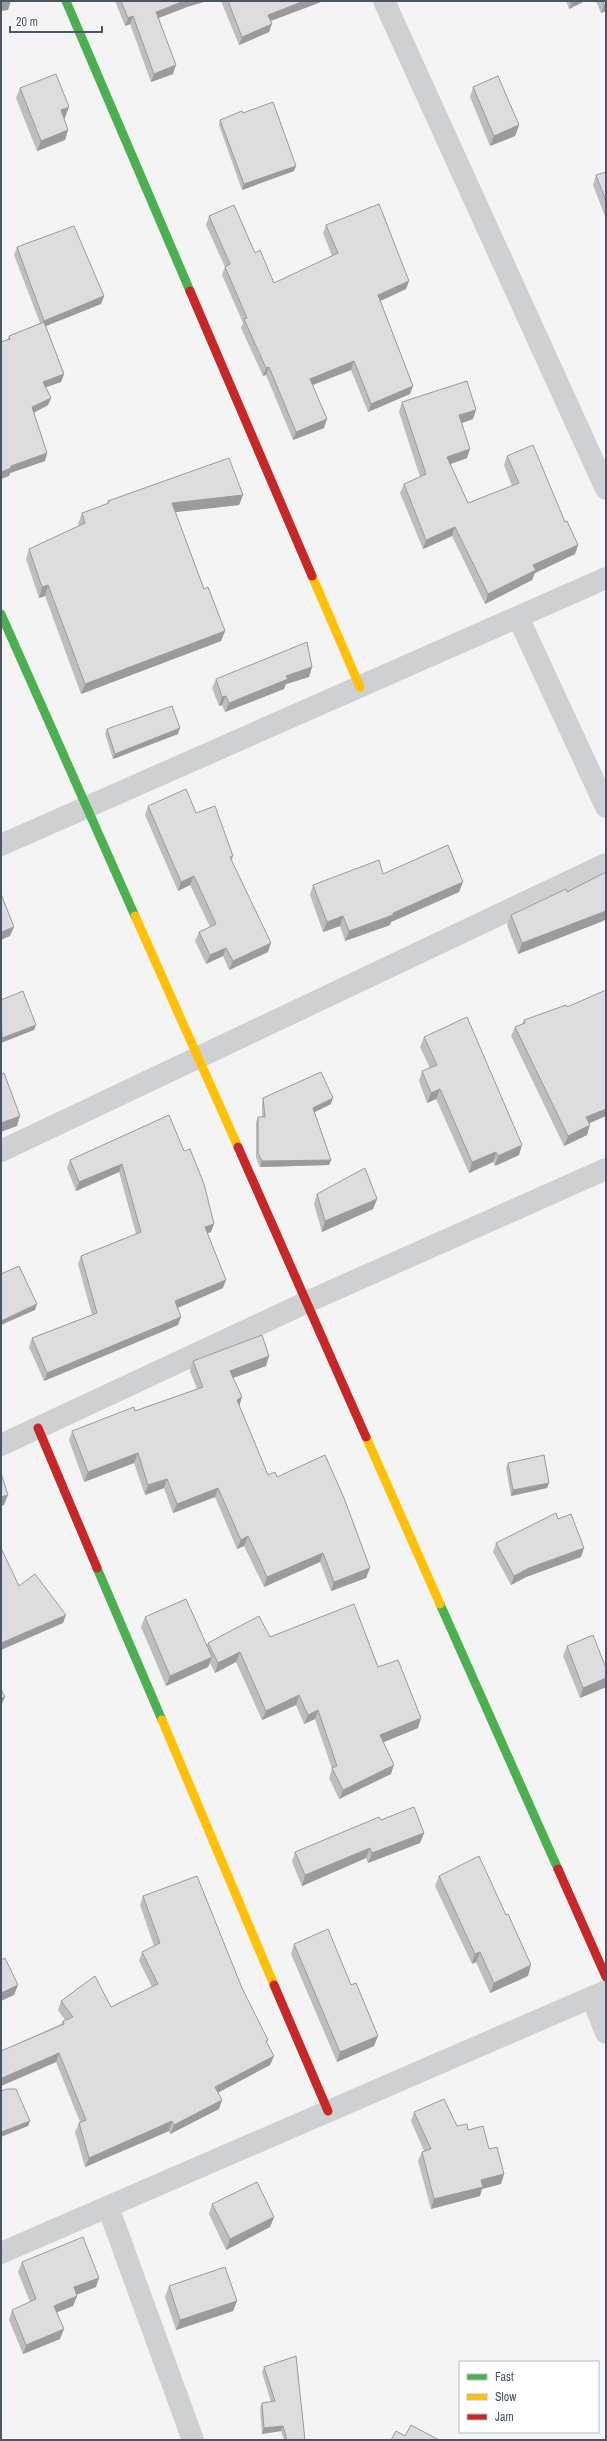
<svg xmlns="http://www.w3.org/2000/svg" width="607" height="2441" viewBox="0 0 607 2441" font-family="'Archivo Narrow',sans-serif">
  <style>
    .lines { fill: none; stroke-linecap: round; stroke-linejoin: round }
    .street { stroke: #ced0d2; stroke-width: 22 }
    .fast { stroke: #4caf50; stroke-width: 9 }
    .slow { stroke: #ffc107; stroke-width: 9 }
    .jam { stroke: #c62828; stroke-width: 9 }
    .wall { fill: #bebebf }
    .shaded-wall { fill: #9b9b9b }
    .building { fill: #ddddde; stroke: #9b9b9b }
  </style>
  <rect width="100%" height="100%" fill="#f4f4f4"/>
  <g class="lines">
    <path class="street" d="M384,1l222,488
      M518,617l88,190
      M1,845l605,-267
      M1,1151l605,-287
      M1,1445l306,-143 299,-133
      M592,1997l14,36
      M108,2207l85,233
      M1,2253l605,-262"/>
    <path class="fast" d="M66,1l124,290
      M1,614l134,302
      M97,1568l65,152
      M440,1604l118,265"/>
    <path class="slow" d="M312,576l48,111
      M135,916l103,231
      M366,1437l74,167
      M162,1720l112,265"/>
    <path class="jam" d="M190,291l122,285
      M238,1147l128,290
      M38,1428l59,140
      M558,1869l48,108
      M274,1985l54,126"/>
  </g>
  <path class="wall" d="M115,1h92l-20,6 -28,11 14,56 -22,8 -21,-58 -5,2z
    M221,1h100v1l-50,19 -2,11 -30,13z
    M566,1h19l-16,8z
    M596,1h10v10l-5,2z
    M473,87l46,38 -4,11 -25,10 -20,-49z
    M20,88l45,30h-1l4,12 -3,10 -28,11 -21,-53z
    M243,113l53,53 -2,5 -52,19 -23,-65 1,-5z
    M606,172v47l-13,-34 3,-10z
    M209,216l46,37 19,30 58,-27 -9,-23 3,-8 80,64 -26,12 33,85 -3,8 -42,18 -17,-42 -38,15 11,43 -31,12 -27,-65 -3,1 -22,-48 2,-5 -21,-48 3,-8 -19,-42z
    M17,247l87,49 -3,8 -55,22 18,48 -3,8 -15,5 5,11 -3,7 -14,8 13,40 -2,8 -35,12 -1,3 -2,-136 2,-4 31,-13 -26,-68z
    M402,402l71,17 -11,4 5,35 -17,6 18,39 44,-17 -8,-21 3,-9 58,66 13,23 -3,9 -40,19 -3,7 -47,24 -33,-68 -29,13 -23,-56 4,-9 16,-7 -21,-65z
    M243,495l-4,10 -64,7 29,77 21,42 -4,10 -140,53 -36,-98 -6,2 -13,-39 3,-10 50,-23 -1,-2 4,-11 25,-9 1,-3z
    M312,667l-3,10 -23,7 -2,5 -59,23 -3,-7 -3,1 -7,-18 4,-9z
    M107,729l71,5 -65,25 -8,-25z
    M148,806l48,7 37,43 -1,5 36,91 -39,18 -6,-14 -17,8 -11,-23 4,-9 11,-5 -20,-42 -12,6 -33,-76z
    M383,874l80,8 -4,10 -68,30 -1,3 -45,16 -5,-15 -17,6 -13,-37 3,-10z
    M567,892l36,29 -85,33 -11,-29 4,-10z
    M524,1020l65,103 -2,12 -23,11 -53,-110 4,-9 7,-3z
    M424,1037l95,118 -24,11 -2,-4 -24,11 -33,-74 -9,4 -8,-22 3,-10 8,-3 -10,-21z
    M263,1098l68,6 -17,8 15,53 -69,2 -4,-9v-36l2,-5h4v-13z
    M169,1115l42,117 -4,2 16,54 -45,20v17l-134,56 -15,-34 3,-9 60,-23 -14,-51 3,-8 55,-22 -17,-62 -43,19 -9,-23 3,-8z
    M317,1194l60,5 -4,10 -51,23 -8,-28z
    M269,1356l-3,10 -33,12 9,19 -3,8 29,70 9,2 93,91 -4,10 -35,13 -11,-29 -56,25 -20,-41 -7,3 -22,-52 -42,16 -9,-25 -19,7 -11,-32 -50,19 -15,-42 3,-9 63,-20 62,-22 -7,-18 3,-10z
    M508,1463l39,25 -36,8 -5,-28z
    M558,1519l23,38 -55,20 -15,8 -18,-33 3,-9z
    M145,1617l62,28 1,-2 62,-6 108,30 40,61 -35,14 8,32 -52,25 -10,-21 3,-9 -17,-50 -11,5 -8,-19 -34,15 -26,-58 -21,11 -5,-10 -2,4 -42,19 -25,-59z
    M567,1646l39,41 -26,11 -17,-42z
    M381,1820l43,13 -4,10 -52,20 -2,-5 -64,28 -10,-24 3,-10z
    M439,1876l67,39 22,61 -38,17 -14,-31 -4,2 -37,-78z
    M143,1896l99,92 25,55 7,13 -4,9 -52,27 1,17 -49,25 -1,-3 -84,36 -10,-35 4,-9 1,-1 -24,-60 -55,24v-35l60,-27 2,-3 2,-1 -7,-10 3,-9 50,6 41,-20 -13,-26 3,-9 12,-6 -14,-41z
    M294,1944l80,102 -37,16 -46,-108z
    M414,2112l54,18 21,19 15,25 -3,10 -19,5 -2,7 -49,13 -13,-48 4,-9 2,-1 -13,-30z
    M212,2204l62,13 -4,10 -44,23 -17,-36z
    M22,2262l74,25 -20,8 1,1 -4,10 -16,6 3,27 -37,15 -14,-34 3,-10 18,-8 -12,-30z
    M169,2286l68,15 -4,10 -57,19 -11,-33z
    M264,2367l41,73h-21l-3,-9 -19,3 -2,-26 2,-5 9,-1 -9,-30z"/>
  <path class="shaded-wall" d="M9,1h2l-3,9 -7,1v-8z
    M184,1h23l-20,6 -34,13 3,-8z
    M304,1h17v1l-56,21 3,-8z
    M572,1h13l-16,8z
    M606,4v7l-5,2 3,-8z
    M133,16l-3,8 -5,2 3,-8z
    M272,24l-3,8 -30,13 3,-8z
    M176,65l-3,9 -22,8 3,-8z
    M69,107l-4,11 -8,2 4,-10z
    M519,125l-4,11 -25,10 4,-10z
    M68,130l-3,10 -28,11 4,-10z
    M296,166l-2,5 -52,19 2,-6z
    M409,281l-3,8 -32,15 4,-9z
    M104,296l-3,8 -60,24 3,-7z
    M354,361l-3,9 -44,17 3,-8z
    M269,367l-3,8 -3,1 3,-8z
    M64,374l-3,8 -20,7 2,-7z
    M413,386l-3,8 -42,18 3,-8z
    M51,398l-3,7 -19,10 3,-8z
    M476,410l-3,9 -17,6 3,-10z
    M327,419l-3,9 -31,12 3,-8z
    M470,449l-3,9 -24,9 4,-10z
    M47,453l-2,8 -35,12 -1,3 -8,3v-7l10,-6z
    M243,495l-4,10 -71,8 4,-10z
    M455,527l-3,9 -29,13 3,-9z
    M578,545l-3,9 -40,19 -3,7 -47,24 3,-10 45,-29z
    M48,585l-3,11 -6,2 3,-11z
    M225,631l-4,10 -140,53 4,-10z
    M312,667l-3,10 -23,7 -2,5 -59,23 4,-9 57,-27z
    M226,696l-4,9 -3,1 3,-9z
    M180,728l-2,6 -65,25 2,-5z
    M194,876l-4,9 -12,6 3,-9z
    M463,882l-4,10 -68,30 -1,3 -45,16 4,-10 44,-18z
    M606,911v8l-3,2 -85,33 4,-11z
    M343,916l-3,10 -17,6 4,-10z
    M14,927l-4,9 -9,4v-8z
    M271,943l-3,9 -39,18 4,-9z
    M226,948l-3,8 -17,8 4,-9z
    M36,1025l-2,5 -33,13 1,-5z
    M440,1089l-4,10 -9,4 4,-10z
    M333,1098l-2,6 -20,10 2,-6z
    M606,1109v7l-23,10 3,-9z
    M20,1116l-3,10 -16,6v-9z
    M590,1125l-3,10 -23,11 4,-10z
    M522,1145l-3,10 -24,11 3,-10z
    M496,1152l-3,10 -24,11 3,-11z
    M331,1160l-2,5 -69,2 2,-6z
    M122,1164l-3,8 -43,19 3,-9z
    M377,1199l-4,10 -51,23 3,-11z
    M214,1224l-3,8 -9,3 3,-8z
    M226,1280l-3,8 -51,22 3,-9z
    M37,1304l-2,6 -34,15v-4z
    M181,1317l-3,8 -134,56 3,-8z
    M269,1356l-3,10 -39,14 3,-9z
    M242,1397l-3,10 -2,-7z
    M138,1453l-4,10 -50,19 4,-10z
    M167,1479l-3,9 -19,7 3,-10z
    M549,1483l-2,5 -36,8 2,-6z
    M218,1488l-3,9 -42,16 4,-9z
    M8,1495l-4,10 -3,1v-9z
    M248,1536l-4,10 -7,3 4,-9z
    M584,1548l-3,9 -55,20 -15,8 3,-9 15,-8z
    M323,1553l-3,9 -56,25 3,-10z
    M370,1568l-4,10 -35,13 3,-9z
    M66,1615l-3,8 -62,27v-7z
    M240,1652l-4,10 -21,11 3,-10z
    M212,1657l-4,10 -42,19 4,-10z
    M606,1678v9l-26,11 3,-10z
    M299,1695l-3,10 -34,15 4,-9z
    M5,1697l-4,9v-8z
    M318,1710l-3,9 -11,5 4,-9z
    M421,1718l-3,10 -41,17 3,-10z
    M394,1765l-3,9 -52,25 4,-9z
    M424,1833l-4,10 -52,20 4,-10z
    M370,1848l-4,10 -64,28 3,-11z
    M480,1952l-4,10 -4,2 3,-10z
    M531,1965l-3,11 -38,17 4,-10z
    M18,1985l-4,10 -13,6v-8z
    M378,2036l-4,10 -37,16 3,-10z
    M59,2053l-3,9 -55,24 1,-8z
    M274,2056l-4,9 -58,31 3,-9z
    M222,2100l-3,9 -49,25 4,-9z
    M30,2121l-2,5 -27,11v-5z
    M172,2121l-3,10 -84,36 4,-9z
    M504,2174l-3,10 -19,5 -2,7 -49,13 3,-10 47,-19z
    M274,2217l-4,10 -44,23 4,-11z
    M99,2278l-3,9 -26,10 4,-10z
    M77,2296l-4,10 -23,9 4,-9z
    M237,2301l-4,10 -57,19 4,-10z
    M64,2329l-4,10 -37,15 3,-9z
    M283,2426l-2,5 -19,3 2,-6z"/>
  <path class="building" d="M1,1h8l-8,2z
    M121,1h63l-28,11 20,53 -22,9 -21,-58 -5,2z
    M228,1h76l-36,14 4,9 -30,13z
    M603,1h3v3l-2,1z
    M56,74l13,33 -8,3 7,20 -27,11 -21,-53z
    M498,76l21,49 -25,11 -21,-49z
    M273,102l23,64 -52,18 -24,-64 22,-9 1,2z
    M606,172v29l-10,-26z
    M379,204l30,77 -31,14 35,91 -42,18 -17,-43 -44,18 17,40 -31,13 -27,-65 -3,1 -22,-49 3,-1 -22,-51 5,-3 -21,-48 25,-11 21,48 5,-3 14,33 64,-30 -12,-28z
    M74,226l30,70 -60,25 -27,-74z
    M44,322l20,52 -21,8 8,16 -19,9 15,46 -36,13v2l-10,4v-130l9,-3 -1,-3z
    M467,381l9,29 -17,5 11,34 -23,8 21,46 51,-20 -12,-27 26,-11 32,77 2,-1 11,24 -45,20 3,5 -48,24 -33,-67 -29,13 -22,-56 22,-10 -24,-72z
    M229,458l14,37 -71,8 32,86 4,-2 17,44 -140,53 -37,-99 -6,2 -13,-38 56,-26 -3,-10 27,-10 -1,-2z
    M307,642l5,25 -26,9 2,3 -59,24 -3,-7 -4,1 -6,-18z
    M172,706l8,22 -65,26 -8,-25z
    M186,789l10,24 19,-7 18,50 -3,1 41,86 -38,18 -7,-13 -16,7 -11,-23 17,-8 -22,-48 -13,6 -33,-76z
    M448,845l15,37 -70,31v2l-44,16 -6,-15 -16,6 -14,-37 66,-25 4,14z
    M606,872v39l-84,32 -11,-28 55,-26 1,3z
    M1,894l13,33 -13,5z
    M606,990v119l-20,8 4,8 -22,11 -53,-109 10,-4 -1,-3 42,-15 1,2z
    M23,991l13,34 -34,13 -1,-38z
    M467,1017l55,128 -24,11 -2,-4 -24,10 -32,-73 -9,4 -9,-22 15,-6 -13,-28z
    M321,1072l12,26 -20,10 18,52 -69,1 -4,-8v-36h7l-2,-19z
    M4,1073l16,43 -19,7v-49z
    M169,1115l15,36 6,-2 14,35 10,40 -9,3 21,53 -51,21 6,16 -134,56 -15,-35 65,-25 -16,-57 60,-24 -19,-68 -43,18 -9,-22z
    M365,1168l12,31 -52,22 -8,-27z
    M19,1266l18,38 -36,17v-47z
    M262,1335l7,21 -39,15 12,26 -5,3 31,75 7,-3 2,5 48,-22 19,43 26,70 -36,14 -11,-29 -56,24 -19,-41 -7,4 -23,-52 -41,16 -10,-25 -19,6 -10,-32 -50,19 -16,-41 62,-24 1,4 68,-24 -10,-26z
    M544,1455l5,28 -36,7 -5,-27z
    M1,1473l7,22 -7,2z
    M556,1513l2,6 13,-5 13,34 -55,20 -15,8 -18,-33z
    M1,1548l18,38 16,-12 31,41 -65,28z
    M186,1599l26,58 -42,19 -25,-59z
    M354,1604l24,63 20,-7 23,58 -41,17 14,30 -51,25 -11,-22 5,-2 -19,-56 -10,5 -9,-20 -33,16 -26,-59 -22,11 -10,-20 51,-27 11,21z
    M593,1635l13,33v10l-23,10 -16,-42z
    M1,1689l4,8 -4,1z
    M414,1807l10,26 -52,20 -2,-5 -65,27 -10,-23 84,-35 2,3z
    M479,1856l27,59 2,-1 23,51 -37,18 -14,-31 -5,2 -36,-78z
    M197,1876l45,112 26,52 -2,1 8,15 -59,31 7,13 -48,25 -2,-4 -83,37 -10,-35 7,-3 -27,-67 -57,25 -1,-2v-25l63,-27 -1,-3 10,-4 -12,-16 34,-25 16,31 47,-23 -16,-32 18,-9 -17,-47z
    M328,1929l23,56 5,-2 22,53 -38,16 -46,-108z
    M5,1958l13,27 -17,8v-33z
    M7,2089h9l14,32 -29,11v-41z
    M444,2099l13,27 10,-2 1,6 15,-4 6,23 8,-2 7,27 -23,6 2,7 -49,12 -12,-47 9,-3 -17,-37z
    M257,2182l17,35 -44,22 -18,-35z
    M83,2237l16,41 -25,9 3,9 -23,10 10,23 -38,16 -14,-35 24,-11 -14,-37z
    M225,2267l12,34 -57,19 -11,-34z
    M296,2356l9,84h-18l-4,-14 -19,2 -2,-25 13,-2 -11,-34z
    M411,2425l28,15h-48l5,-9 9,5z"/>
  <rect width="607" height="2441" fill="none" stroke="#4a5661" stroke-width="4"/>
  <rect x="459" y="2361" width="140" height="72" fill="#ffffff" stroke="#b7bbc0"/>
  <rect x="467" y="2374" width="20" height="6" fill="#4caf50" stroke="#b7bbc0"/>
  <text x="495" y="2381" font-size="12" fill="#4a5661">Fast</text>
  <rect x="467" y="2394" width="20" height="6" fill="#ffc107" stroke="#b7bbc0"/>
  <text x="495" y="2401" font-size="12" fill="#4a5661">Slow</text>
  <rect x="467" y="2414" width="20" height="6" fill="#c62828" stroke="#b7bbc0"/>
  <text x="495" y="2421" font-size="12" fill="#4a5661">Jam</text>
  <path d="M10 26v6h92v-6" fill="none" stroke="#4a5661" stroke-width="2"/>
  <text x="16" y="26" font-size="12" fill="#4a5661" stroke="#ffffff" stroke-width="3" paint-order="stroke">20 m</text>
</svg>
